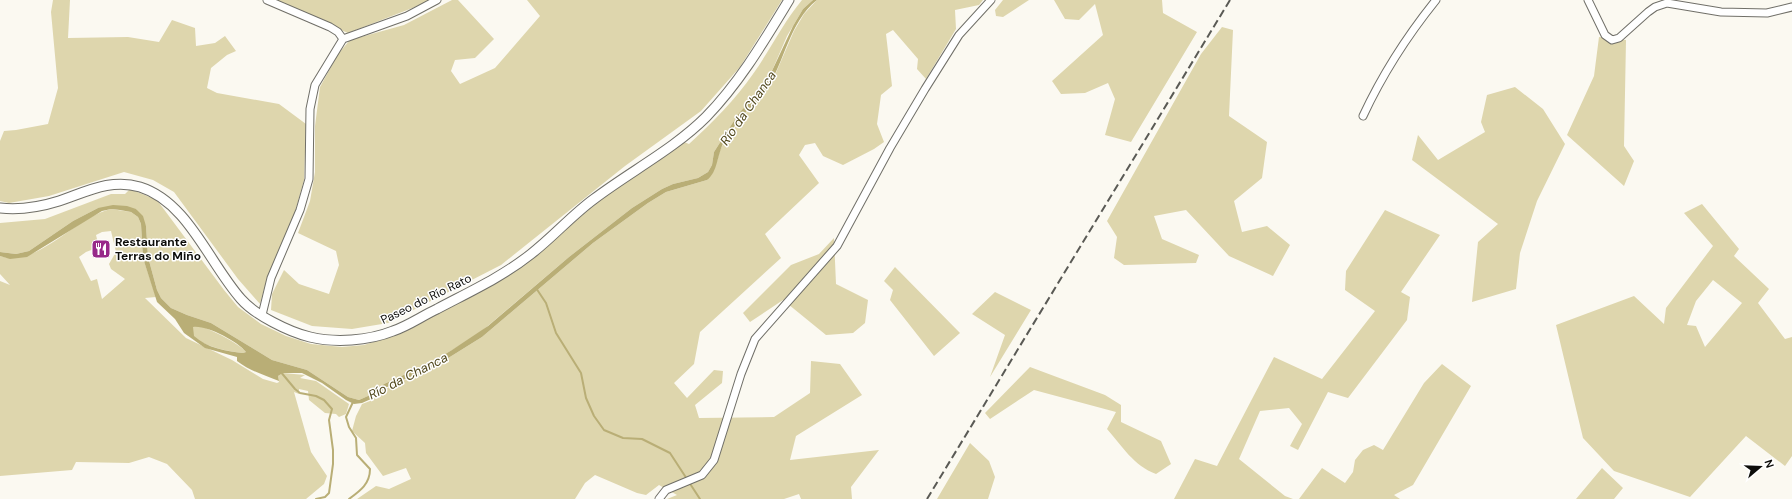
<svg xmlns="http://www.w3.org/2000/svg" width="1792" height="499" viewBox="0 0 1792 499" font-family="'DM Sans',sans-serif">
  <style>
    .green { fill: #ded6ad; fill-rule: evenodd }
    .water { fill: #b9ae76; fill-rule: evenodd }
    .lines { fill: none; stroke-linecap: round; stroke-linejoin: round }
    .stream { stroke: #b9ae76; stroke-width: 2 }
    .minor-casing { stroke: #706f68; stroke-width: 9 }
    .tertiary-casing { stroke: #706f68; stroke-width: 11 }
    .minor { stroke: #fff; stroke-width: 7 }
    .tertiary { stroke: #fff; stroke-width: 9 }
    .rail { stroke: #5a5a55; stroke-width: 2; stroke-dasharray: 8 4; stroke-linecap: butt }
    .labels { text-anchor: middle; dominant-baseline: central; stroke-width: 3; stroke-linejoin: round; paint-order: stroke }
    .poi-label { font-size: 12px; font-weight: bold; fill: #0d0d0a; stroke: #fff; text-anchor: start }
    .street-label { font-size: 12px; fill: #0d0d0a; stroke: #fff }
    .water-label { font-size: 13px; font-style: italic; fill: #50471b; stroke: #fff }
  </style>
  <rect width="100%" height="100%" fill="#fbf9f1"/>
  <path class="green" d="M53,0h17l-2,38 60,-1 31,5 13,-22 23,8 1,18 19,-3 10,-7 11,15 -9,4 -16,13 -4,20 10,5 62,11 27,20 -2,56 -9,32 -28,66 -7,26 -22,-25 -64,-87 -21,-12 -29,-8 -75,24 -40,7 -9,-2v-60l4,-10 12,-1 32,-6 10,-36 -7,-76z
    M271,0h162l-85,33z
    M452,0h6l36,39 -19,19 -20,2 -4,11 9,13 35,-16 45,-52 -13,-16h255l-42,67 -39,44 -76,55 -124,99 -113,58 -36,6 -40,-3 -41,-16 1,-16 12,-24 15,14 30,10 10,-29 -3,-14 -38,-18 12,-32 5,-29v-46l5,-39 18,-33 12,-14 54,-15z
    M802,0h11l-10,9 -16,27 -16,37 -10,17 -22,23 -18,28 -7,11 -2,13 -4,7 -10,6 -25,6 -11,5 -30,19 -63,49 -93,79 -44,26 -48,22 -16,12 -9,4 -11,-3 -41,-27 -35,-10 -61,-37 -24,-8 -16,-7 -10,-10 -4,-8 -9,-33 -2,-31 -10,-17 -38,-1 -25,13 -44,30 -13,3 -16,-2v-29l45,-4 66,-25h14l5,-5 27,11 67,90 14,17 23,17 25,12 25,8 31,3 22,-2 31,-10 22,-10 87,-47 17,-11 83,-71 80,-54 5,2c24,-22 46,-44 64,-70 17,-24 30,-51 49,-74z
    M817,0h166l-4,5 -24,5 1,19 -30,50 -9,-10 1,-10 -25,-29 -7,4 6,52 -11,9 -4,29 7,18 -10,7 -31,16 -20,-9 -8,-13 -10,2 -6,10 20,28 -54,51 16,24 -81,74 -6,32 -20,19 13,15 27,-28 9,1 -1,12 -27,22 4,13 75,-1 36,-24 1,-32 29,3 22,31 -66,41 -6,24 89,-10 -28,37 1,12h-51l-2,-5 -15,5h-117l10,-4 -18,-10 -13,10 -9,-2 -42,-18 -10,8 -10,16h-218l19,-13 13,3 22,-10 -5,-11 -23,8 -17,-23 -1,-10 -13,-12 4,-15 6,-12 8,-3 11,-10 56,-26 45,-28 111,-94 55,-40 18,-11 41,-12 10,-19 3,-11 5,-9 20,-27 22,-25 8,-14 19,-44 10,-17z
    M1003,0h26l-26,17 -7,-1 -1,-6z
    M1054,0h108l1,13 34,19 -66,110 -26,-7 10,-36 -7,-16 -23,10 -24,1 -9,-13 51,-46 -8,-31 -16,16 -14,-1z
    M1222,27l11,3 -4,86 38,26 -5,36 -28,23 8,31 25,-6 23,19 -17,31 -44,-20 -43,-46 -32,6 8,23 37,16 -3,8 -72,2 -10,-7 3,-21 -10,-16 94,-167z
    M1599,37l27,3 -2,106 10,15 -10,25 -57,-51 27,-59z
    M1515,87l28,22 22,35 -28,57 -17,52 -4,36 -44,13 6,-60 20,-18 -86,-64 6,-25 20,25 47,-28 -4,-10 6,-27z
    M1702,204l37,45 -5,7 35,33 -11,14 27,36 7,-2v119l-7,10 -39,-30 -56,61 -76,-26 -31,-33 -27,-113 78,-29 30,28 2,-16 47,-62 -29,-33zM1713,280l29,23 -37,44 -9,-21 -9,-1 9,-24z
    M111,209l20,3 7,5 3,7 2,34 13,39 -11,1 41,40 46,22 31,19 14,4 2,-1 -1,-6 5,-3 22,2 -5,3 16,3 33,23 -3,10 -7,3 -3,-3 -11,-1 -16,-13 -1,-9 -9,-2v5l-5,-2 17,60 16,24 -3,8 -18,15h-111l-3,-9 -25,-26 -18,-7 -20,6 -53,-1 -4,8 -72,6v-195l10,4 -10,-11v-18c38,12 75,-39 111,-47zM111,231l5,21 -7,12 2,5 14,10 -23,20 -5,-20 -6,2 -12,-24 7,-5 13,-5 -3,-12 6,-3z
    M1385,210l55,25 -39,57 9,5 -3,23 -59,78 -20,-6 -30,58 -8,-4 12,-22 -13,-16 -29,3 -21,48 46,37 8,3h-119l21,-40 22,7 57,-109 48,22 53,-68 -30,-21 1,-19z
    M834,238l2,46 32,16 -3,23 -12,10 -27,2 -43,-35 -33,22 -7,-9 48,-48 28,-11z
    M895,267l65,66 -26,23 -44,-56 3,-10 -9,-9z
    M995,292l36,18 -41,67 15,-42 -33,-21z
    M184,322c13,0 53,19 62,30l-3,1c-19,-2 -53,-9 -60,-29z
    M1442,364l29,22 -58,99 -19,10 6,4h-101l23,-31 23,15 8,-11 2,-12 8,-10 11,-5 9,5 41,-67z
    M1030,367l75,28 16,10v17l40,19 10,23 -15,10c-22,-8 -34,-28 -49,-45l9,-17 -82,-22 -44,29 -5,-6z
    M970,443l19,18 6,16 -7,22h-51z
    M1602,468l21,20 -9,11h-38z"/>
  <path class="water" d="M813,0h4c-28,22 -32,62 -51,90 -5,8 -13,15 -20,22 -8,9 -16,20 -22,30 -7,12 -6,30 -17,38l-41,12 -18,11 -55,40 -111,94 -45,28 -52,23 -14,11 -9,4 -8,1 -8,-4 -24,-17 -20,-10h-19l-5,3 1,5c-15,-6 -29,-10 -42,-20v-4l-32,-9 -21,-15 -9,-14 -18,-17 -14,-44 -2,-34 -3,-7 -7,-5 -11,-2 -9,-1 -9,2 -75,46 -17,2 -10,-3v-4l16,2 13,-3 44,-30 25,-13 15,-3 14,1 9,3 7,7 3,10 2,31 9,33 4,8 10,10 16,7 24,8 61,37 35,10 41,27 11,3 9,-4 16,-12 48,-22 20,-12 36,-24 81,-69 63,-49 30,-19 11,-5 25,-6 10,-6 4,-7 2,-13 7,-11 18,-28 22,-23 10,-17 22,-47 10,-17zM193,327c14,-2 44,14 53,25l-3,1c-17,-2 -36,-5 -49,-17z"/>
  <g class="lines">
    <path class="stream" d="M536,288l10,15 10,30 25,40 5,25 8,18 10,14 19,8 19,1 28,14 30,46
      M280,371l15,18 5,4 16,3 8,4 8,9 -3,11 4,30v14l-4,29 -4,4 -9,2
      M349,499c11,-8 21,-15 21,-30l-13,-14 -1,-17 -7,-11 -3,-10 7,-15"/>
    <g class="minor-casing">
      <path id="minor" d="M267,0l63,27 8,5 5,7
        M1588,0l17,35 7,5 7,-2 29,-26 7,-5 12,-4 54,9 46,1 25,-6
        M1363,116c20,-43 44,-80 73,-116
        M262,315l9,-37 29,-68 9,-31 1,-70 5,-24 28,-46 64,-23 30,-16
        M659,499l7,-9 36,-15 12,-15 27,-86 14,-35 82,-93 53,-98 35,-59 34,-54 32,-35"/>
    </g>
    <g class="tertiary-casing">
      <path id="tertiary" d="M0,208c19,2 40,-1 59,-7 27,-9 52,-23 81,-14 48,15 69,76 101,112 14,16 48,33 69,38 25,6 58,4 83,-6 15,-5 29,-15 44,-22 32,-17 65,-32 94,-55 22,-17 41,-39 63,-55 37,-28 80,-50 112,-82 34,-35 58,-76 83,-117"/>
    </g>
    <use href="#minor" class="minor"/>
    <use href="#tertiary" class="tertiary"/>
    <path class="rail" d="M927,499l303,-499"/>
  </g>
  <defs>
    <g id="restaurant-square" transform="scale(1)"><rect x="-9" y="-9" width="18" height="18" rx="4" fill="#972989" stroke="#fff"/><path d="M-5-6h1v4h1v-4h1v4h1v-4h1v5L-1.5 .5V6h-2V.5L-5-1ZM5-6V6H3V1.5H1.5Q1.5-4 5-6Z" fill="#fff"/></g>
  </defs>
  <g fill-rule="evenodd">
    <use href="#restaurant-square" x="101" y="249"/>
  </g>
  <g class="labels">
    <g class="poi-label">
      <text x="115" y="242">Restaurante<tspan x="115" dy="14">Terras do Miño</tspan></text>
    </g>
    <g class="street-label">
      <text transform="translate(426 299) rotate(-26)">Paseo do Río Rato</text>
    </g>
    <g class="water-label">
      <text transform="translate(748 108) rotate(-55)">Río da Chanca</text>
      <text transform="translate(408 376) rotate(-27)">Río da Chanca</text>
    </g>
  </g>
  <g transform="translate(1760 467) rotate(71)" stroke="#ffffff" stroke-width="3" paint-order="stroke">
  <path d="M0-3L7 15L0 10L-7 15Z" fill="#0d0d0a"/>
  <text y="-6" font-size="11" font-weight="bold" text-anchor="middle" fill="#0d0d0a">N</text>
  </g>
</svg>
